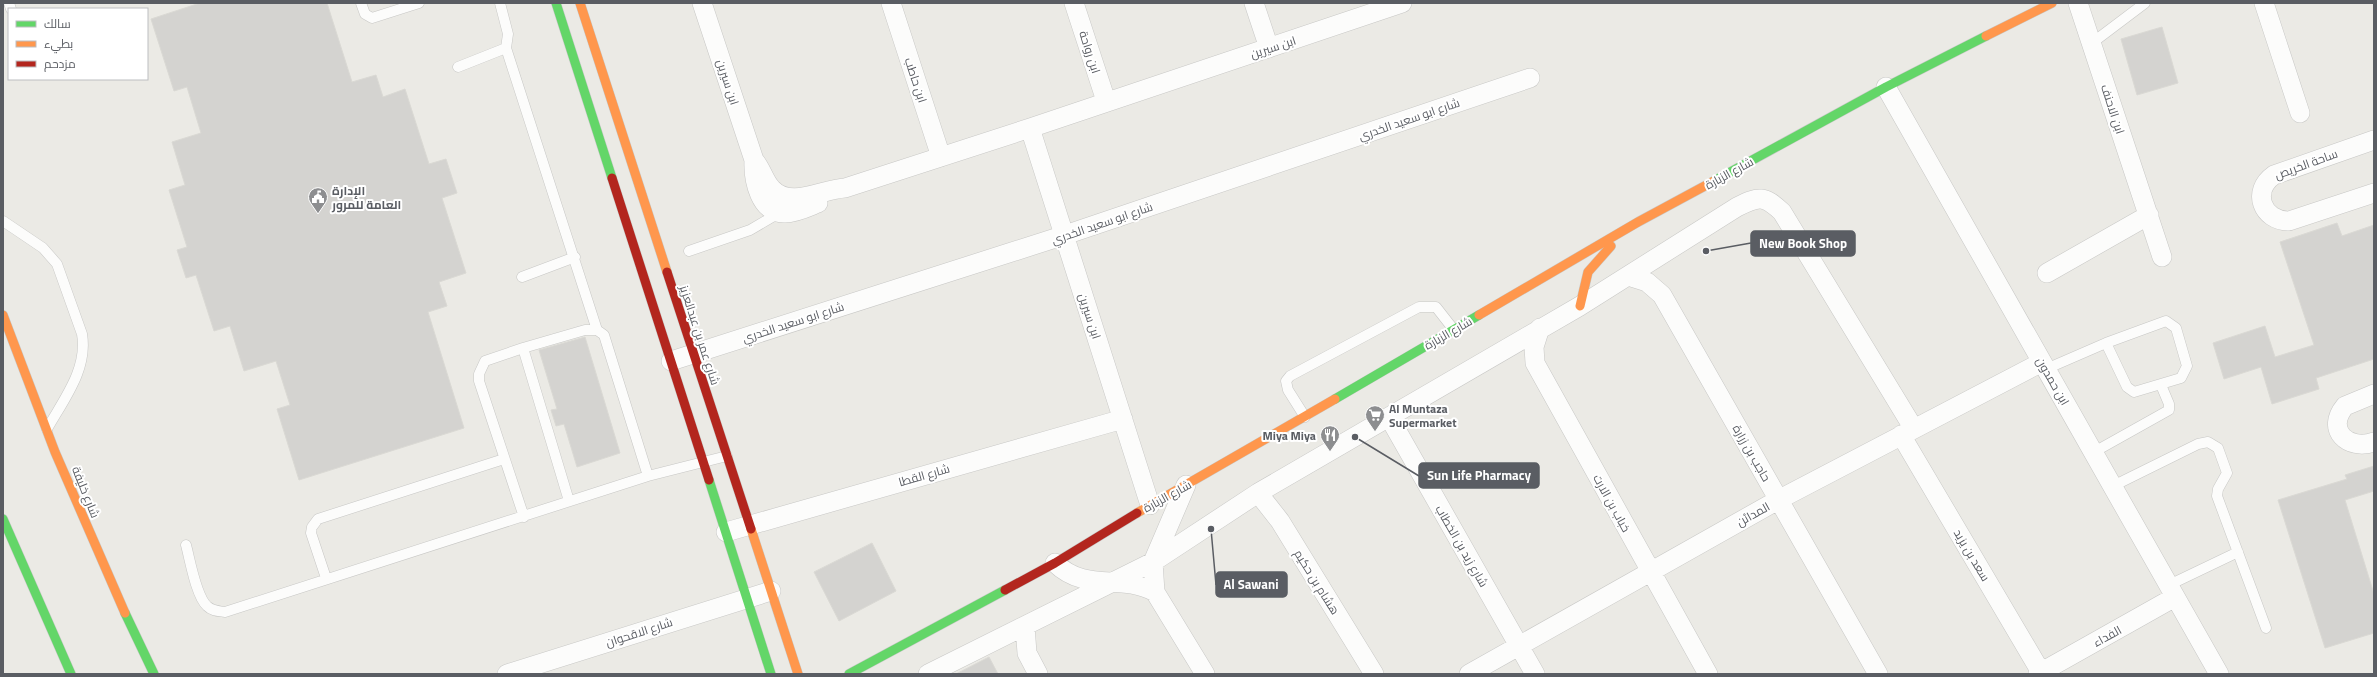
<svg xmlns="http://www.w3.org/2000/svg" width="2377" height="677" viewBox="0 0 2377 677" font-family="'Titillium Web',Cairo,sans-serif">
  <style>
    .building { fill: #d4d3d0; stroke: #dad9d4 }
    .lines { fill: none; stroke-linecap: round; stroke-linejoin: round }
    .lane-casing { stroke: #c7c7c5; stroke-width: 11 }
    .street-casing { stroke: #c7c7c5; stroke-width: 20 }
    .fast-casing { stroke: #c7c8c7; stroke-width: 10 }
    .slow-casing { stroke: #c7c8c7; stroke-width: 10 }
    .jam-casing { stroke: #c7c8c7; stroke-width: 10 }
    .lane { stroke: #fcfcfb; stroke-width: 10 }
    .street { stroke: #fcfcfb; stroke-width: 19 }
    .fast { stroke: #63d668; stroke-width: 9 }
    .slow { stroke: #ff974d; stroke-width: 9 }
    .jam { stroke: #b3261e; stroke-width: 9 }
    .labels { text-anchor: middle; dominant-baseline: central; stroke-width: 4; stroke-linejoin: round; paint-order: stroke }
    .street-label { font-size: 12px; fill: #5a5d63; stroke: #fff }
    .poi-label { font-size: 12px; font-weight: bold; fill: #5a5d63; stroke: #fff; text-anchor: start }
    .leader { fill: none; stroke: #5a5d63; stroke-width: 1.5 }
    .callout-dot { fill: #5a5d63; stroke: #fff; stroke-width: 1.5 }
    .callout { fill: #5a5d63; stroke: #5a5d63; stroke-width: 1.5 }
    .callout-label { font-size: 13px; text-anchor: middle; font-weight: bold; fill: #fff }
  </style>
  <rect width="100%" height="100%" fill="#ebeae5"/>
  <path class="building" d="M200,3h127l25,79 24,-7 7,22 22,-8 24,75 17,-5 11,34 -15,5 24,75 -27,9 8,24 -19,6 36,116 -165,52 -22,-71 13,-4 -14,-44 -32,10 -14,-45 -16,5 -18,-56 -10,3 -9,-28 10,-3 -18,-57 16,-5 -13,-43 29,-9 -14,-46 -13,4 -23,-72z
    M2162,27l16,56 -41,12 -16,-56z
    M2337,223l5,13 32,-11v134l-58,19 3,11 -47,15 -11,-37 -37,12 -11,-36 52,-17 10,31 39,-12 -34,-103z
    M585,337l35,116 -43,14 -13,-43 -8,2 -5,-16 6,-1 -18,-59z
    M2374,466v25l-29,9 29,94v39l-49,15 -47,-148 69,-21 -2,-4z
    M872,543l24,48 -57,30 -25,-49z
    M989,657l9,17h-42z"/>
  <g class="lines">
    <g class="lane-casing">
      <path id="lane" d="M9,3l2,6
        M361,3l4,11 7,4 47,-15
        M500,3l8,31 -2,14 91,282
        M2092,43l53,-40
        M458,67l48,-19
        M3,221l40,27 14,16 25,70c6,35 -18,65 -35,95
        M689,251l61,-21 29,-17
        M522,277l53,-20
        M523,348l62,-18h12l7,5 44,141
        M2046,369l60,-26 60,-22 10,7 11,38 -6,12 -47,14 -7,-5 -21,-44
        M1305,417l-17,-27 -2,-9 4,-5 129,-69h17l18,23
        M2094,452l75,-42v-6l-8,-19
        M2113,486l85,-42 10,-2 10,6 9,25 -9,16 -1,7 49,132
        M524,517l-45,-136v-7l6,-13 38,-13 46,153
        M186,545c4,15 10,51 21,61 5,5 11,5 18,6l423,-136 79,-20
        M326,578l-15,-45 1,-6 6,-8 186,-60
        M2169,585l69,-33"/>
    </g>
    <g class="street-casing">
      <path id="street" d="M702,3l52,157c-1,20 6,54 31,53 11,0 23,-6 33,-10
        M891,3l50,154
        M1074,3l32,98
        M1254,3l15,45
        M2078,3l84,254
        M2264,3l36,110
        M1886,87l333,587
        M1030,128l120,377
        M2374,140l-100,35c-23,16 -12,46 15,46l85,-28
        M754,160c8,9 10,21 18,29 19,20 50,0 73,-1l185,-60 372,-125
        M2047,273l102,-58
        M1628,276l19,6 15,13 216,379
        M1540,328l-6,19 1,16 173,311
        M671,361l394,-126 465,-157
        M2374,394l-29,12c-20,24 3,45 29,36
        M1389,417l146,257
        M1901,435l141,239
        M1186,485l-33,77 2,30 50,82
        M1258,493l22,28 94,153
        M726,532l397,-113
        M1055,563c31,30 65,10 100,29
        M1025,626l2,27 11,21
        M507,674l264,-83
        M928,674l225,-112 105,-69 322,-187 157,-99c22,-11 27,-12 45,5l132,217
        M1469,674l309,-174 264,-138
        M2038,674l137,-77"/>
    </g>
    <g class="fast-casing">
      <path id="fast" d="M556,3l56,175
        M1714,181l172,-94 100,-51
        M1335,399l144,-84
        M709,480l62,194
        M3,519l68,155
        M125,613l29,61
        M849,674l156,-84"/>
    </g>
    <g class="slow-casing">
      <path id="slow" d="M580,3l87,269
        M1986,36l66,-33
        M1580,306l8,-34 23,-26
        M3,315l52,137 70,161
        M1479,315l159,-93 76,-41
        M1137,513l198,-114
        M751,529l47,145"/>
    </g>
    <g class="jam-casing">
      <path id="jam" d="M612,178l97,302
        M667,272l84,257
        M1005,590l50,-27 82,-50"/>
    </g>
    <use href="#lane" class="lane"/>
    <use href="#street" class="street"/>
    <use href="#fast" class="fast"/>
    <use href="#slow" class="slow"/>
    <use href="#jam" class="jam"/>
  </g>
  <defs>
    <g id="civic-pin" transform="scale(1)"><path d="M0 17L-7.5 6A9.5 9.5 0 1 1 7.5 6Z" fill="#8d8e90" stroke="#fff"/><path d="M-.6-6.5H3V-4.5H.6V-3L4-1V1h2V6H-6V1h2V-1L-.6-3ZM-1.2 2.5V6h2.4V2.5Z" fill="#fff"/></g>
    <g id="supermarket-pin" transform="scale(1)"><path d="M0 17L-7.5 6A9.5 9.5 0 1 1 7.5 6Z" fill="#8d8e90" stroke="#fff"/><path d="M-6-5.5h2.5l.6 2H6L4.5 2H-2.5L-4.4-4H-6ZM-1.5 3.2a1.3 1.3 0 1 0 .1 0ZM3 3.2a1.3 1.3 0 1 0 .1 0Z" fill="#fff"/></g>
    <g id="restaurant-pin" transform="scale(1)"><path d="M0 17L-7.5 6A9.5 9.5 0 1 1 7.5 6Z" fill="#8d8e90" stroke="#fff"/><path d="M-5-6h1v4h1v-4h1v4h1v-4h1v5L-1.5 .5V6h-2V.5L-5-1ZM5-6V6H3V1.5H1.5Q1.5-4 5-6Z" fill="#fff"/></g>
  </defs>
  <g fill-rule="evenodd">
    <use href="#civic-pin" x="318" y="197"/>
    <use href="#supermarket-pin" x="1375" y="415"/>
    <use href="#restaurant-pin" x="1330" y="435"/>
  </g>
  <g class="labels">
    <g class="street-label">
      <text transform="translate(1273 47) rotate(-18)">ابن سيرين</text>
      <text transform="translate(1090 52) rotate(72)">ابن رواحة</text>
      <text transform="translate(916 80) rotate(72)">ابن حاطب</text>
      <text transform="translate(728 82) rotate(72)">ابن سيرين</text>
      <text transform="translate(2113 109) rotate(72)">ابن الاحنف</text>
      <text transform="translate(1409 119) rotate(-19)">شارع ابو سعيد الخدري</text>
      <text transform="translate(2306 164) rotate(-20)">ساحة الخريص</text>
      <text transform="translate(1729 173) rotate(-29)">شارع الزبارة</text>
      <text transform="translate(1102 223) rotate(-19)">شارع ابو سعيد الخدري</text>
      <text transform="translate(1090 316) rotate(72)">ابن سيرين</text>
      <text transform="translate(793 322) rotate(-18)">شارع ابو سعيد الخدري</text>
      <text transform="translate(1448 333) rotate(-30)">شارع الزبارة</text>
      <text transform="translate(700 335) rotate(72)">شارع عمر بن عبدالعزيز</text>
      <text transform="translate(2053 381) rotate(60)">ابن حمدون</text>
      <text transform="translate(1752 453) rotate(60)">حاجب بن زرارة</text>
      <text transform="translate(924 475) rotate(-16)">شارع القطا</text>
      <text transform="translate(86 492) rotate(68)">شارع خليفة</text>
      <text transform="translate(1167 496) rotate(-29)">شارع الزبارة</text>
      <text transform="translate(1612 503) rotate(61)">خباب بن الارت</text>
      <text transform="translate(1753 514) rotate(-29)">المدائن</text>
      <text transform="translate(1462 546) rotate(60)">شارع زيد بن الخطاب</text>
      <text transform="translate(1972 555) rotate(59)">سعد بن يزيد</text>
      <text transform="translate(1317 582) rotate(58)">هشام بن حكيم</text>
      <text transform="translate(639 632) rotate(-18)">شارع الاقحوان</text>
      <text transform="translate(2107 636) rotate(-29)">الفداء</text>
    </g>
    <g class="poi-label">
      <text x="332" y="190">الإدارة<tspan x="332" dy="14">العامة للمرور</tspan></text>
      <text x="1389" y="408">Al Muntaza<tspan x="1389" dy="14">Supermarket</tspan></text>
      <text x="1316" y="435" text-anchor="end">Miya Miya</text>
    </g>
  </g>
  <path class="leader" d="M1706 251L1751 243M1355 437L1419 476M1211 529L1216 585"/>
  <g class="callout-dot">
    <circle cx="1706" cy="251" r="4"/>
    <circle cx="1355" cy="437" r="4"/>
    <circle cx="1211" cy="529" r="4"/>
  </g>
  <g class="callout">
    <rect x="1751" y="231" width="104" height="25" rx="4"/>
    <rect x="1419" y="463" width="120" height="25" rx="4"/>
    <rect x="1216" y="572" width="71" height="25" rx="4"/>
  </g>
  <g class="callout-label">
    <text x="1803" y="248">New Book Shop</text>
    <text x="1479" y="480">Sun Life Pharmacy</text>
    <text x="1251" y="589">Al Sawani</text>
  </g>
  <rect width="2377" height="677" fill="none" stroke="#5a5d63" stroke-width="8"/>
  <rect x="8" y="8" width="140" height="72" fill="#ffffff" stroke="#bdbec1"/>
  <rect x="16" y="21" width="20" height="6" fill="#63d668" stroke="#bdbec1"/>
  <text x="44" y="28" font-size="12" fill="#5a5d63">سالك</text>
  <rect x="16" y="41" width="20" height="6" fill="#ff974d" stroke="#bdbec1"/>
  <text x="44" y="48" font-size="12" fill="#5a5d63">بطيء</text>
  <rect x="16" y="61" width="20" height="6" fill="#b3261e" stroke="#bdbec1"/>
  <text x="44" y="68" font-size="12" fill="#5a5d63">مزدحم</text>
</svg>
